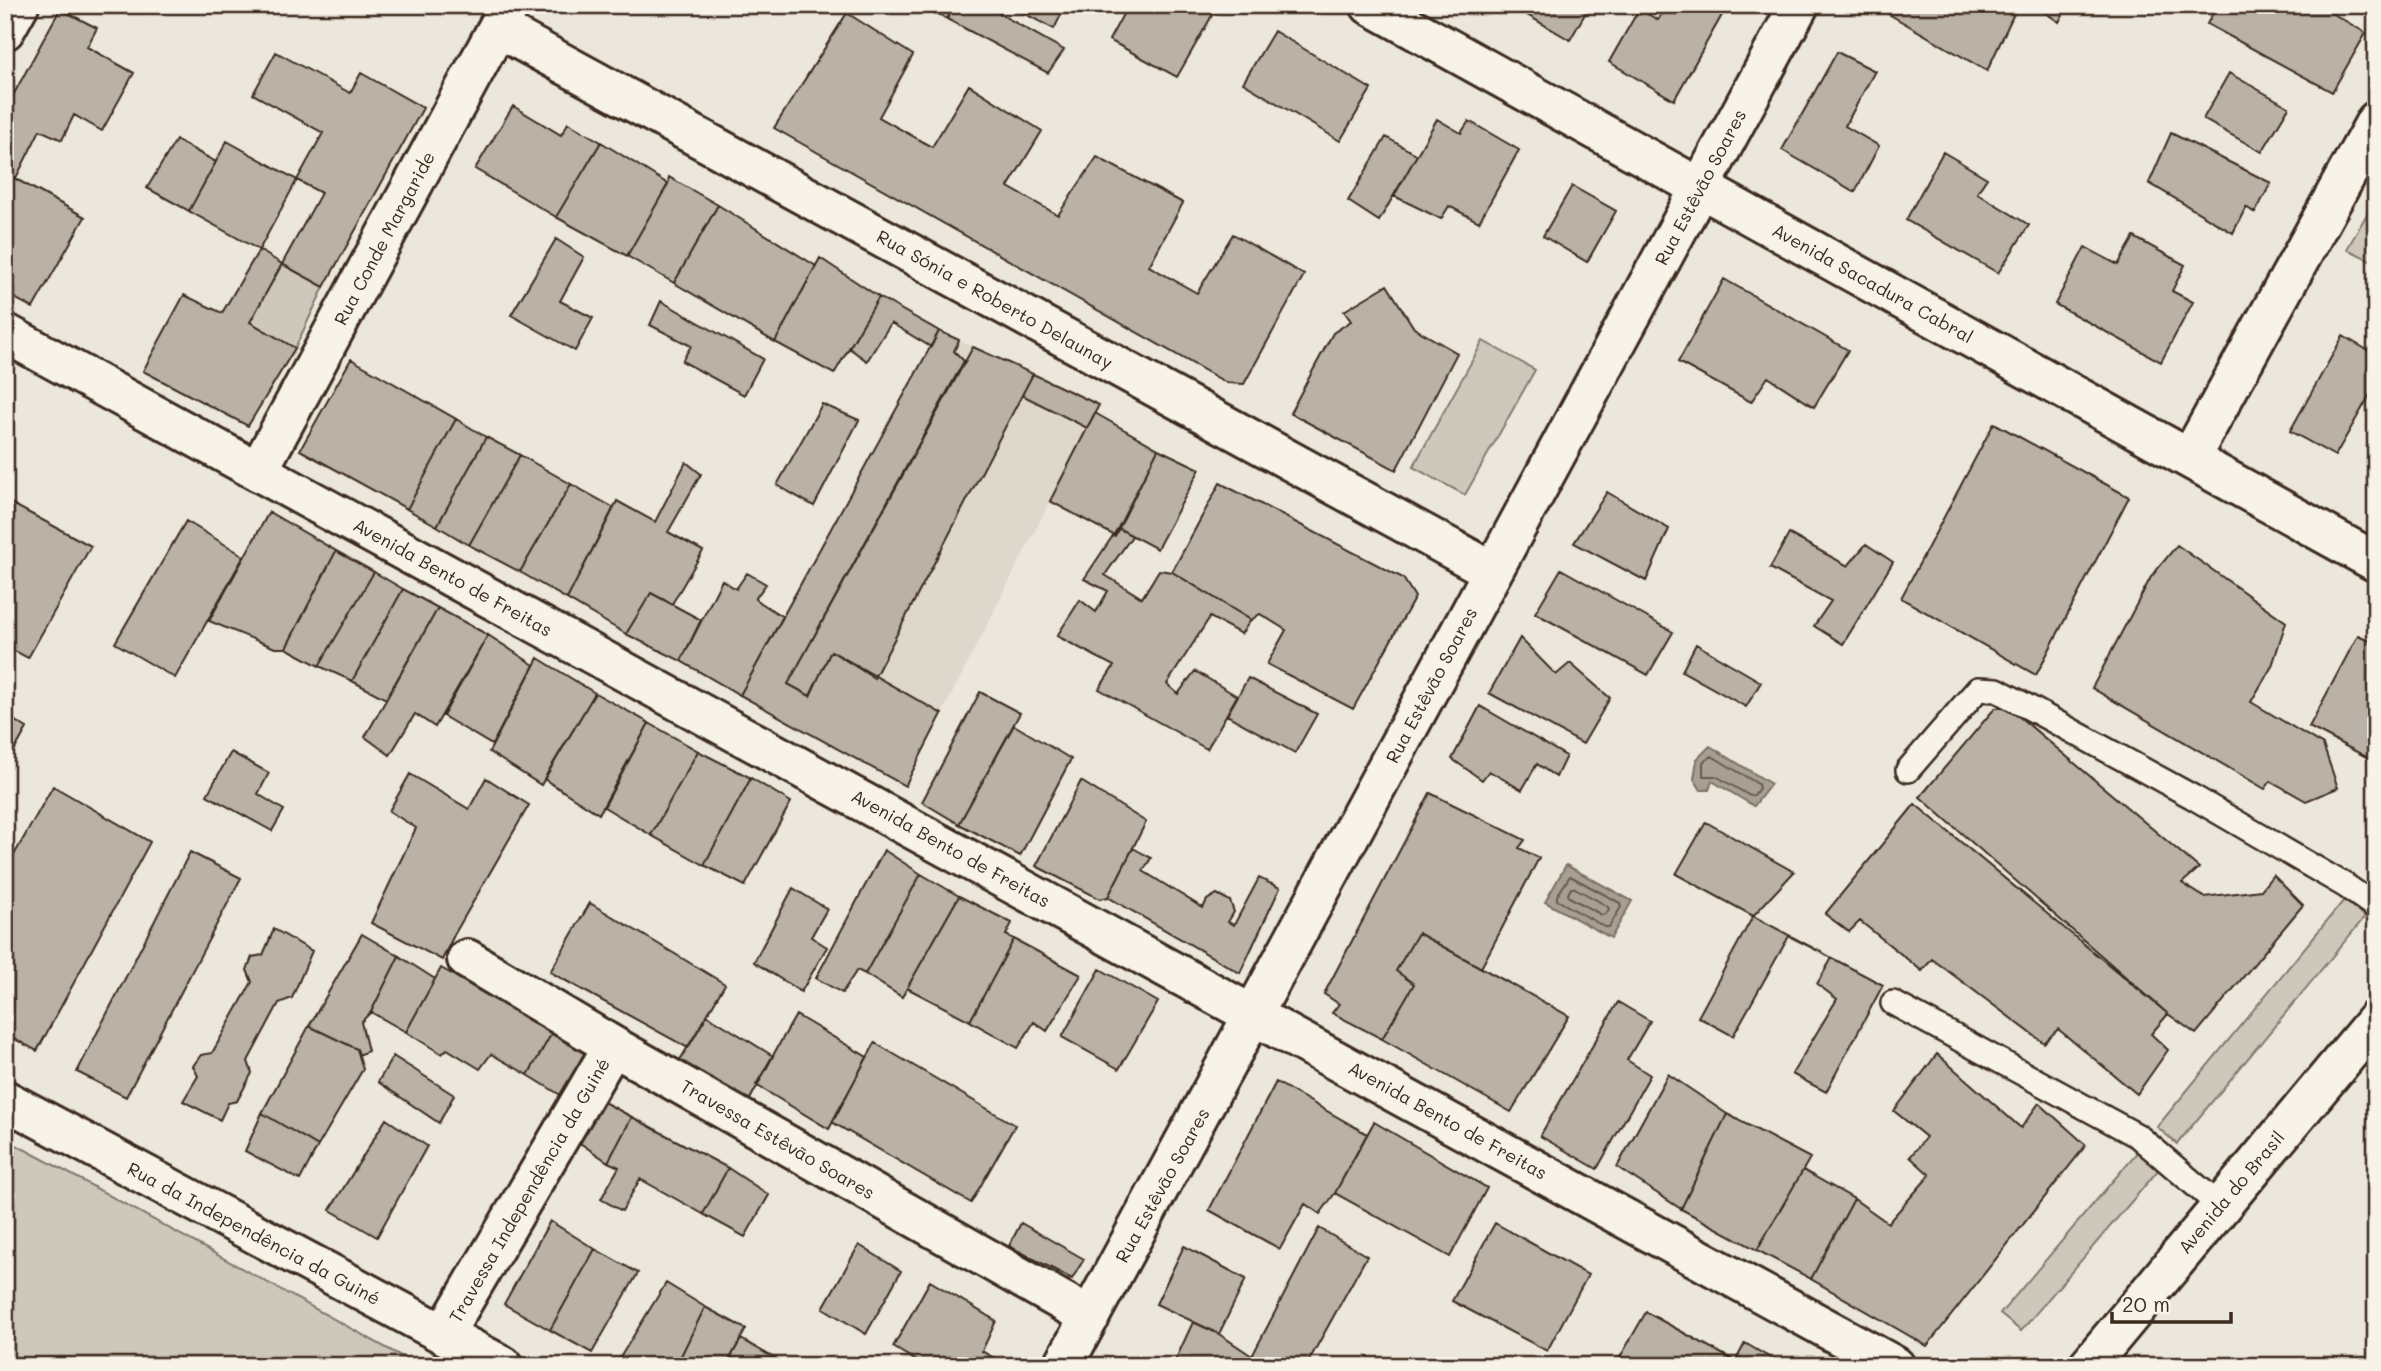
<svg xmlns="http://www.w3.org/2000/svg" width="2381" height="1371" viewBox="0 0 2381 1371" font-family="Mali,sans-serif">
  <style>
    .built { fill: #ddd7cc }
    .green { fill: #cec8bc; stroke: #84796d; stroke-width: 2 }
    .water { fill: #a89f93; stroke: #7c7064; stroke-width: 2 }
    .lines { fill: none; stroke-linecap: round; stroke-linejoin: round }
    .shore { stroke: #67594d; stroke-width: 2 }
    .building { fill: #bab2a7; stroke: #3b2a1e; stroke-width: 2 }
    .lane-casing { stroke: #3b2a1e; stroke-width: 28 }
    .street-casing { stroke: #3b2a1e; stroke-width: 44 }
    .secondary-casing { stroke: #3b2a1e; stroke-width: 44 }
    .lane { stroke: #f7f3e8; stroke-width: 23 }
    .street { stroke: #f7f3e8; stroke-width: 38 }
    .secondary { stroke: #f7f3e8; stroke-width: 38 }
    .labels { text-anchor: middle; dominant-baseline: central; stroke-width: 5; stroke-linejoin: round; paint-order: stroke }
    .street-label { font-size: 18px; fill: #3b2a1e; stroke: #f7f3e8 }
  </style>
  <rect width="100%" height="100%" fill="#ece7dc"/>
  <filter id="ink" filterUnits="userSpaceOnUse"><feTurbulence type="fractalNoise" baseFrequency=".0143" numOctaves="2"/><feDisplacementMap in="SourceGraphic" scale="14" xChannelSelector="R" yChannelSelector="G"/><feConvolveMatrix kernelMatrix="1 2 1 2 8 2 1 2 1" color-interpolation-filters="sRGB"/></filter>
  <g filter="url(#ink)">
    <path class="built" d="M939,331l160,74 -194,381 -165,-91z"/>
    <path class="green" d="M2376,198v65l-29,-14z
      M282,264l42,23 -29,61 -45,-26z
      M1483,341l52,29 -70,125 -52,-28z
      M2344,900l21,17 -188,227 -20,-17z
      M5,1139l49,26 365,201h-414z
      M2139,1150l21,18 -139,163 -21,-17z"/>
    <path class="water" d="M1710,746l61,38 -17,22 -42,-25 -3,9h-8l-7,-11 3,-20z
      M1566,865l66,36 -21,37 -66,-36z"/>
    <g class="lines">
      <path class="shore" d="M1712,756l46,28 1,4 -5,7 -4,1 -34,-20h-13v-14z
        M1570,876l50,27 1,4 -12,20h-4l-48,-27v-4z
        M1571,888h4l32,18 2,3 -3,5 -4,1 -33,-18 -1,-3z"/>
    </g>
    <path class="building" d="M226,5h18l-4,8z
      M923,5h32l-8,14z
      M955,5h29l80,45 -16,23 -101,-54z
      M1008,5h58l-12,24z
      M1128,5h90l-41,72 -68,-37z
      M1510,5h80l-20,35z
      M1667,5h38l17,10 -48,85 -65,-38 30,-53 19,11z
      M1883,5h135l-31,66 -107,-62z
      M2034,5h34l-9,17z
      M2217,5h101l48,28 -34,59 -125,-68z
      M60,9l37,19 -10,19 47,26 -32,58 -28,-16 -12,25 -22,-10 -24,48 -11,-5v-63z
      M847,13l66,42 -34,62 53,30 37,-62 73,46 -34,56 50,28 39,-58 86,46 -34,63 48,27 36,-59 71,41 -60,109 -17,-1 -453,-255z
      M1274,31l97,58 -31,52 -97,-58z
      M276,52l74,41 11,-20 62,35 -99,179 -42,-23 39,-71 -24,-13 26,-47 -70,-39z
      M1837,52l38,19 -30,55 34,20 -24,46 -73,-42z
      M2229,73l60,34 -27,45 -59,-33z
      M513,106l48,29 7,-12 33,19 -45,75 -81,-48z
      M1437,119l24,14 8,-12 50,29 -40,72 -30,-16 -8,13 -47,-23z
      M2171,133l100,50 -16,30 -9,-6 -13,26 -84,-50z
      M1386,137l31,18 -38,66 -31,-20z
      M176,140l40,22 -27,49 -42,-23z
      M227,141l70,39 -38,70 -70,-39z
      M601,142l67,42 -41,72 -71,-39z
      M1943,152l44,26 -10,15 52,32 -31,48 -92,-53z
      M5,173l80,44 -52,91 -28,-15z
      M669,177l49,28 -44,78 -47,-27 41,-72z
      M1572,186l44,25 -29,51 -44,-26z
      M718,205l98,61 -41,76 -101,-59z
      M2134,237l51,28 -13,26 21,11 -32,60 -106,-58 30,-57 33,18z
      M556,239l28,18 -24,44 33,17 -18,33 -64,-36z
      M259,250l23,14 -32,58 45,26 -47,78 -105,-55 41,-76 38,18z
      M820,258l59,39 -45,77 -59,-32z
      M1724,279l124,71 -34,57 -46,-30 -17,25 -73,-40z
      M1387,285l27,43 43,25 -61,117 -106,-57 43,-80 18,-12 -7,-10z
      M879,297l60,34 -8,16 -40,-24 -24,38 -18,-13z
      M661,301l102,58 -19,36 -62,-34 9,-15 -41,-21z
      M939,331l20,9 -5,11 10,10 -176,323 22,12 21,-45 111,63 -37,72 -165,-91z
      M2343,336l33,19v29l-41,72 -45,-25z
      M973,347l60,27 -159,304 -43,-27 -21,45 -22,-12z
      M351,359l105,60 -49,90 -107,-59z
      M1033,374l66,31 -12,23 -65,-33z
      M822,404l37,16 -45,86 -37,-21z
      M1095,413l63,36 -43,87 -65,-35z
      M456,419l30,18 -49,89 -30,-17z
      M1994,423l135,74 -93,178 -135,-77z
      M486,437l34,18 -51,90 -32,-19z
      M1158,449l42,20 -43,80 -39,-21z
      M520,455l51,29 -51,88 -51,-27z
      M686,462l15,12 -33,58 35,19 -31,53 -21,-11 -25,41 -59,-35 50,-98 38,21z
      M1220,483l183,95 12,19 -62,112 -86,-45 19,-34 -26,-16 -9,6 -79,-48z
      M571,484l43,24 -47,91 -47,-27z
      M1607,492l62,37 -23,52 -72,-38z
      M5,500l86,46 -63,112 -23,-12z
      M269,512l67,39 -50,97h-11l-66,-27z
      M186,521l58,35 -69,122 -60,-35z
      M1118,528l14,8 -27,39 37,23 17,-28 13,2 79,48 -10,14 -31,-17 -43,67 11,10 17,-23 42,25 -30,53 -108,-60 15,-23 -57,-30 23,-36 16,12 12,-21 -24,-12z
      M1789,534l59,32 18,-22 27,18 -50,82 -29,-18 17,-25 -61,-33z
      M2177,545l109,77 -14,44 -21,36 72,43 15,43 -32,13 -35,-20 -6,8 -173,-101 59,-111z
      M336,551l38,21 -55,94 -33,-18z
      M1561,569l112,63 -25,43 -113,-62z
      M374,572l29,17 -51,92 -33,-15z
      M747,573l19,11 -11,15 28,18 -43,78 -59,-34 41,-81 14,9z
      M403,589l35,19 -52,91 -34,-18z
      M651,593l50,27 -20,41 -55,-27z
      M438,608l50,27 -53,92 -20,-13 -25,41 -25,-18z
      M488,635l46,30 -42,80 -49,-29z
      M2358,635l18,8v119l-67,-35z
      M1520,638l36,37 14,-12 40,35 -27,46 -94,-51z
      M1696,644l65,38 -15,25 -64,-36z
      M538,658l57,35 -54,92 -52,-33z
      M1248,678l69,36 -22,39 -68,-38z
      M980,692l40,21 -61,111 -37,-22z
      M595,693l54,30 -50,91 -55,-35z
      M1480,706l86,50 -10,21 -19,-13 -15,26 -33,-19 -7,9 -30,-21z
      M1995,708h14l190,160 -17,15 22,14 57,-7 12,-15 30,30 -107,129 -28,-20 -248,-217z
      M5,715l22,13 -22,39z
      M649,723l49,28 -47,84 -47,-28z
      M1014,725l57,34 -51,97 -61,-32z
      M698,751l53,27 -47,87 -53,-30z
      M231,752l38,21 -11,21 26,16 -12,21 -65,-36z
      M410,774l59,35 17,-31 43,27 -75,130 -12,25 -71,-37 45,-95 -27,-17z
      M751,778l40,24 -46,84 -41,-21z
      M1081,781l65,41 -38,75 -8,2 -64,-33z
      M53,786l97,56 -113,209 -32,-17v-163z
      M1430,793l95,47 -6,8 20,10 -58,110 -63,-35 -22,38 18,13 -32,55 -50,-26 7,-9 -15,-10z
      M1915,804l253,210 -17,20 17,16 -31,44 -79,-65 -14,14 -112,-84 -10,12 -62,-50 -11,11 -24,-18z
      M1706,822l88,50 -41,44 -77,-42z
      M1133,848l18,10 -8,13 60,37 4,-8 10,-6 13,7 4,11 -6,10 6,3 25,-47 21,10 -40,85 -132,-76z
      M884,850l37,24 -56,100 -8,-4 -15,23 -26,-15z
      M190,852l51,26 -115,219 -49,-25z
      M921,874l38,22 -57,101 -37,-23z
      M793,888l34,21 -16,28 16,10 -26,45 -47,-30z
      M959,896l53,27 -6,12 8,4 -44,82 -63,-33z
      M590,903l135,81 -37,64 -138,-76z
      M1753,916l130,69 -57,107 -34,-18 45,-75 -20,-15 15,-26 -43,-22 -56,100 -35,-19z
      M274,929l38,22 -20,47 -13,5 -31,58 4,12 -15,28 -9,2 -8,17 -37,-19 15,-25 -5,-10 8,-11 11,-2 40,-71 -5,-12 5,-13 11,-2z
      M1418,933l151,83 -58,96 -129,-73 32,-55 -18,-13z
      M362,934l37,22 -28,56 -10,10 7,29 -9,4 -2,-6 -48,-23z
      M1014,939l67,36 -34,56 -13,-9 -16,26 -48,-27z
      M399,956l36,23 -29,53 -35,-20z
      M441,968l112,63 -25,44 -37,-21 -11,15 -33,-20 -5,5 -36,-22z
      M1100,969l58,33 -39,67 -57,-32z
      M1618,1002l32,19 -23,39 23,15 -53,94 -57,-33z
      M707,1015l66,41 -25,47 -68,-43z
      M796,1015l71,42 -38,72 -73,-44z
      M309,1026l48,23 6,20 -45,77 -56,-33z
      M553,1031l37,21 -28,44 -34,-21z
      M875,1043l140,82 -44,78 -139,-81z
      M1937,1054l84,74 18,-25 47,42 -159,201 -116,-67 43,-80 34,24 42,-48 -20,-18 16,-20 -32,-26z
      M393,1056l61,39 -15,28 -61,-41z
      M1668,1074l59,40 -46,95 -64,-42z
      M1276,1082l91,52 -32,59 -15,21 -15,-10 -25,45 -71,-39z
      M598,1099l34,18 -24,45 -34,-23z
      M262,1113l56,33 -18,34 -55,-29z
      M1727,1114l83,44 -53,92 -76,-41z
      M632,1117l96,51 -25,46 -63,-35 -18,32 -21,-12 18,-32 -11,-5z
      M386,1119l41,27 -50,91 -47,-27z
      M1374,1122l113,66 -37,69 -115,-64z
      M728,1168l41,27 -24,42 -42,-23z
      M1803,1170l51,29 -43,80 -54,-29z
      M550,1221l45,28 -45,81 -46,-26z
      M1021,1223l63,36 -12,20 -63,-33z
      M1495,1223l93,52 -41,76 -95,-50z
      M1319,1228l48,28 -61,110h-37l-17,-10z
      M859,1245l42,26 -35,63 -43,-26z
      M1184,1246l62,33 -27,55 -63,-30z
      M595,1249l43,24 -46,80 -42,-23z
      M930,1281l66,40 -14,30 21,12 -2,3h-76l-32,-19z
      M666,1283l39,24 -29,59h-56l-4,-2z
      M705,1307l41,22 -20,37h-50z
      M1646,1312l89,49 -2,5h-118z
      M1193,1322l26,12 33,22 -5,10h-64l-8,-5z
      M741,1339l33,19 -5,8h-43z
      M1745,1343l39,23h-51z
      M774,1358l12,8h-17z"/>
    <g class="lines">
      <g class="lane-casing">
        <path id="lane" d="M1908,770l70,-81 19,1 196,107 153,89 30,21
          M1893,1003l245,133 82,70"/>
      </g>
      <g class="street-casing">
        <path id="street" d="M498,28l994,543
          M2190,458l186,-337
          M258,471l252,-466
          M467,959l146,87 477,271
          M5,1100l498,266
          M444,1334l169,-288
          M1063,1366l736,-1361"/>
      </g>
      <g class="secondary-casing">
        <path id="secondary" d="M1370,5l1006,557
          M5,30l14,-25
          M5,333l1890,1033
          M2088,1366l288,-346"/>
      </g>
      <use href="#lane" class="lane"/>
      <use href="#street" class="street"/>
      <use href="#secondary" class="secondary"/>
    </g>
  </g>
  <g class="labels">
    <g class="street-label">
      <text transform="translate(1700 187) rotate(-62)">Rua Estêvão Soares</text>
      <text transform="translate(384 238) rotate(-62)">Rua Conde Margaride</text>
      <text transform="translate(1873 283) rotate(29)">Avenida Sacadura Cabral</text>
      <text transform="translate(995 299) rotate(29)">Rua Sónia e Roberto Delaunay</text>
      <text transform="translate(453 577) rotate(29)">Avenida Bento de Freitas</text>
      <text transform="translate(1431 685) rotate(-62)">Rua Estêvão Soares</text>
      <text transform="translate(951 848) rotate(29)">Avenida Bento de Freitas</text>
      <text transform="translate(1448 1120) rotate(29)">Avenida Bento de Freitas</text>
      <text transform="translate(778 1139) rotate(30)">Travessa Estêvão Soares</text>
      <text transform="translate(1162 1185) rotate(-61)">Rua Estêvão Soares</text>
      <text transform="translate(529 1190) rotate(-60)">Travessa Independência da Guiné</text>
      <text transform="translate(2231 1192) rotate(-50)">Avenida do Brasil</text>
      <text transform="translate(254 1233) rotate(28)">Rua da Independência da Guiné</text>
    </g>
  </g>
  <rect width="2381" height="1371" fill="none" stroke="#f7f3e8" stroke-width="28"/>
  <rect x="14" y="14" width="2353" height="1343" fill="none" stroke="#3b2a1e" stroke-width="2.5" filter="url(#ink)"/>
  <path d="M2112 1312v10h119v-10" fill="none" stroke="#3b2a1e" stroke-width="3.5"/>
  <text x="2122" y="1312" font-size="21" fill="#3b2a1e" stroke="#f7f3e8" stroke-width="5" paint-order="stroke">20 m</text>
</svg>
